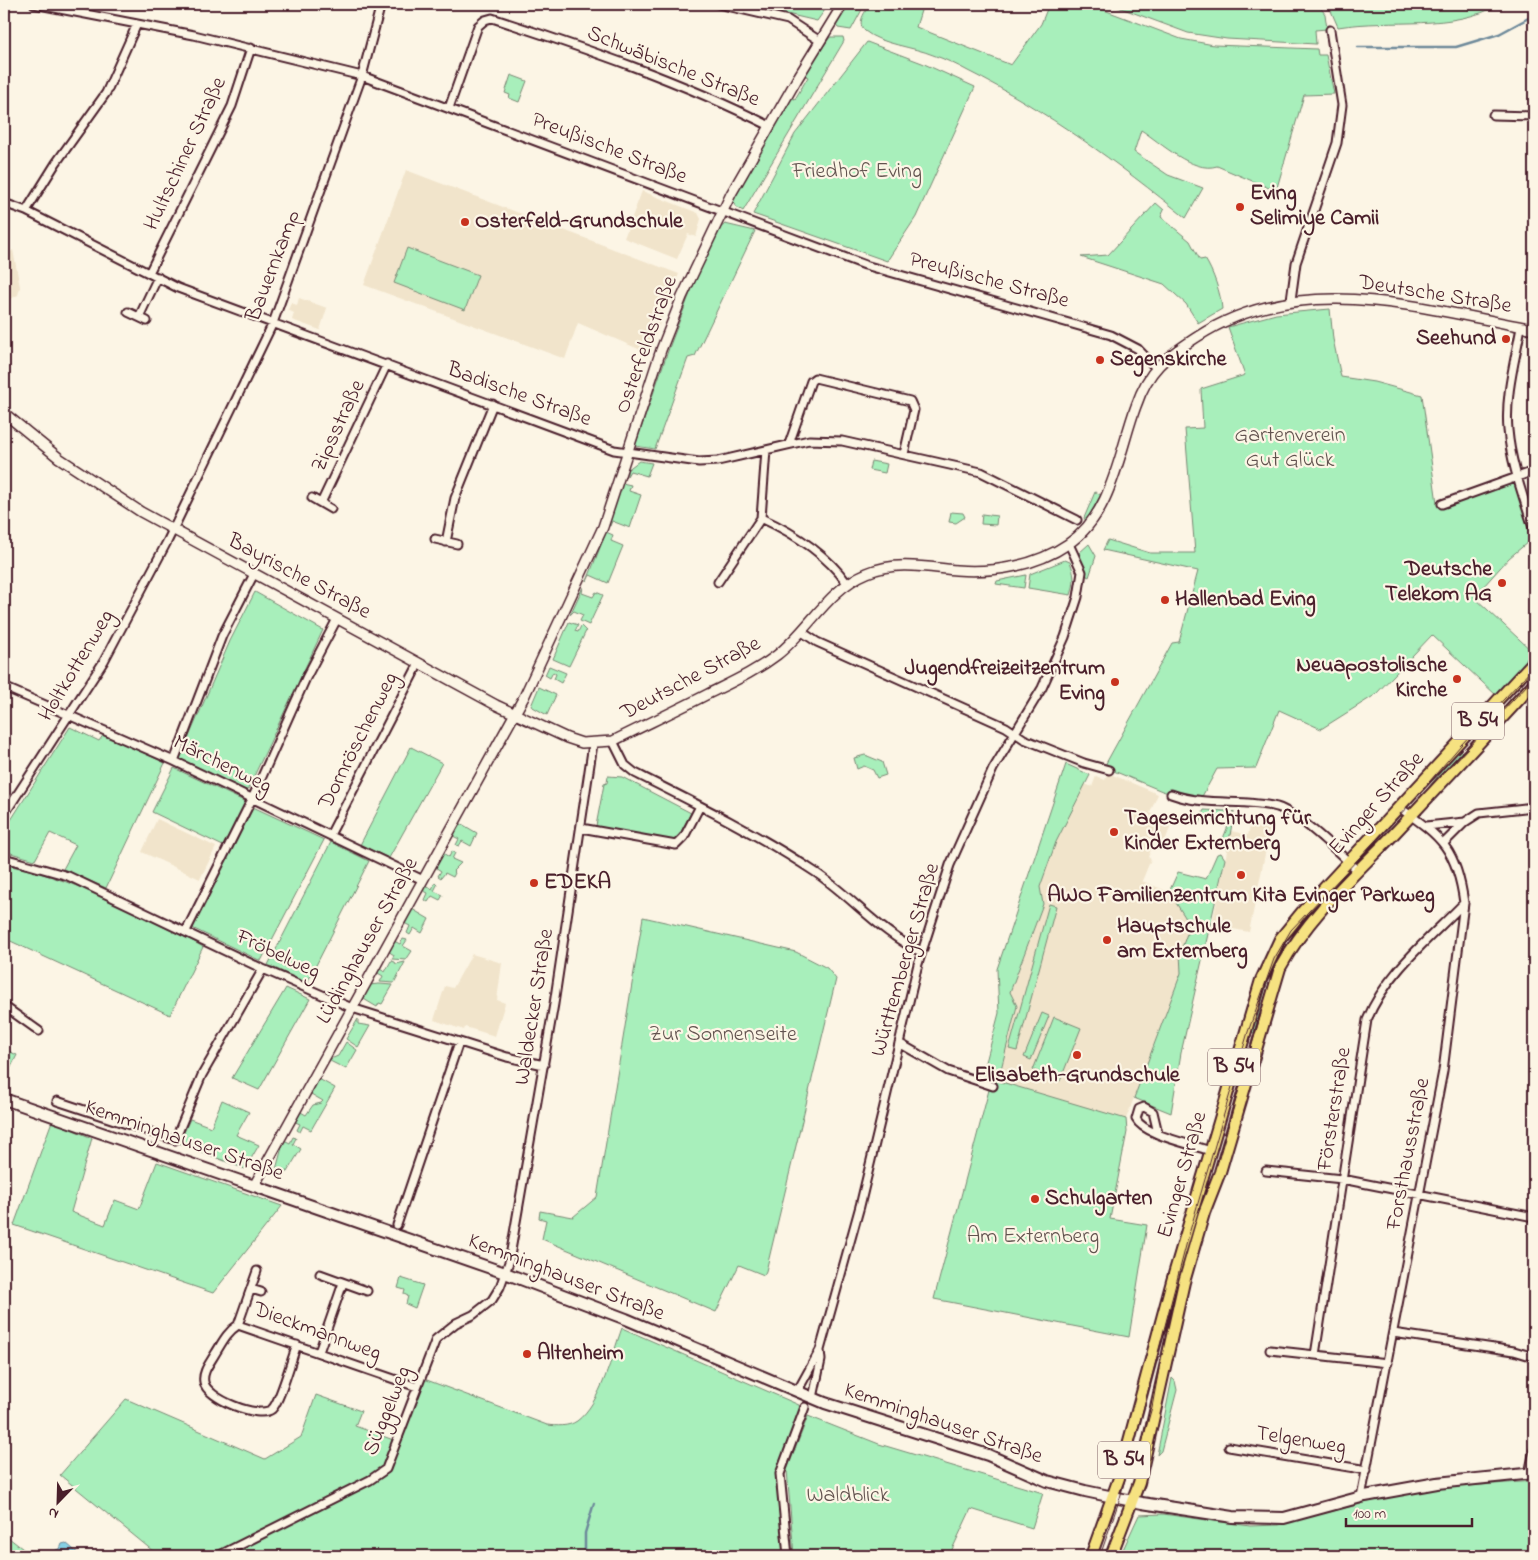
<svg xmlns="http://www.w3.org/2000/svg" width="1538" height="1560" viewBox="0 0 1538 1560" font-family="'Indie Flower',sans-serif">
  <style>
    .built { fill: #f1e4cb }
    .green { fill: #a8efbb; stroke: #798773 }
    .water { fill: #84d0e4; stroke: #6d899a }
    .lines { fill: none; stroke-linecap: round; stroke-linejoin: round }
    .stream { stroke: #6d899a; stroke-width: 2.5 }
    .minor-casing { stroke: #4a1f2b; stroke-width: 11 }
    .tertiary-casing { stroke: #4a1f2b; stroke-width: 12 }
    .secondary-casing { stroke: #4a1f2b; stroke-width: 14 }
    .primary-casing { stroke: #4a1f2b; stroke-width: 14 }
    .minor { stroke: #fcf5e5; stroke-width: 7 }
    .tertiary { stroke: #fcf5e5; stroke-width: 9 }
    .secondary { stroke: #fcf5e5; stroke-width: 10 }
    .primary { stroke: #f6e281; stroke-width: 10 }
    .tram { stroke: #4a1f2b; stroke-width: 1 }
    .poi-dot { fill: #c8321e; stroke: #fcf5e5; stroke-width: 2 }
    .labels { text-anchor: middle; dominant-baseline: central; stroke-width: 4.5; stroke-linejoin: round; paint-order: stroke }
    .shield { fill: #fcf5e5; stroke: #7f5f63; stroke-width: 1 }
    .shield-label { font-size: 21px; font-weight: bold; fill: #4a1f2b }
    .street-label { font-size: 22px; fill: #4a1f2b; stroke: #fcf5e5 }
    .park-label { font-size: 22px; fill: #62534f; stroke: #fcf5e5 }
    .poi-label { font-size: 22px; font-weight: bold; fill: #4a1f2b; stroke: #fcf5e5; text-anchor: start }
  </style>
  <rect width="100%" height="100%" fill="#fcf5e5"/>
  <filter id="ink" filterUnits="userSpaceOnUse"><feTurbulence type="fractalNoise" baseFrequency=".02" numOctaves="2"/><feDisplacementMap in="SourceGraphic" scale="10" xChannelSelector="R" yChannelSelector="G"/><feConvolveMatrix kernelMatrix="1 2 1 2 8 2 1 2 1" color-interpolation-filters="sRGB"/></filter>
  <g filter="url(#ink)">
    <path class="built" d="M406,170l273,104 -31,79 -70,-30 -13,36 -201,-74z
      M642,191l56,22 3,6 -5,18 -8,-3 -11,25 -53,-21z
      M13,250l7,37 -2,8 -13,7 -1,-45z
      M299,298l28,10 -7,22 -28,-10 2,-7 -6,-3 3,-7 6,2z
      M1108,773l50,21 -8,19 22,9 -8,22 -9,-1 -2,2 -5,12 3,2 -9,22 27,11 16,25 4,11 -9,25 1,20 -55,146 -128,-38 19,-74 -7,-15 33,-88 -3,-17 16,-45 27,-59 9,4 4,-11 9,4z
      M157,819l59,28 -16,32 -58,-27z
      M1250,826l20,4 -21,102 -37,-7 19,-94 17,4z
      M472,954l30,9 -5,37 8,3 -10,33 -30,-9 -1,3 -30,-10 11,-34 8,2z"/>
    <path class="green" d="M744,4h85l-12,17z
      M848,4h17l-14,26 -13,-2 -3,-4z
      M870,4h53l-7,23 95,38 30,-41 8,-20h39l93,35 33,6 103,4 1,6h8l8,39 -30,1 -28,96 -59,-25c-24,8 -57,-24 -76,-36l-7,22 34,23 35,13 -17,30c-68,-55 -140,-108 -218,-147 -11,-6 -23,-12 -35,-16 -19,-8 -53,-11 -68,-24 -9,-8 0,-19 5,-27z
      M1110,4h208l7,10 2,15 -12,1 1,14 -89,-5 -39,-6z
      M1328,4h173c-51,28 -107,14 -163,23z
      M830,37h13l1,4 -101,170 -8,-5 -2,-5 58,-103 4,1 13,-22 -4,-2z
      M867,42l55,21 53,24 -59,130 -29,44 -134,-47 42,-80z
      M511,75l16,6 -8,21 -10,-4 1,-3 -5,-2z
      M1156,203l8,7 -3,7 29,24 10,19 5,-1c8,12 16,35 17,50l-24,14 -12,-19 -22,-20 -83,-27 27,-2z
      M725,224l30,7 -60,125 -7,2 -33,91 -20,-3 34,-98 25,-65 25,-54z
      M407,248l71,27 -13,35 -71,-27z
      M1330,309l3,30 8,38 33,5 48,13 15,108 5,1 75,-27 17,60 -25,21 -35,39 60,56v3l-37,40 -65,-61 -57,60 -54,34 -42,-19 -23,58 -39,1 -18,33 -37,-11 -58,-24 68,-124 7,-1 19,-71 -95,-21 5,-10 42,13h45l-10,-124 18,-1 -2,-39 44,-14 -17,-48 48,-13z
      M639,461l13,2 -5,13 -17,-5 -3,5v-6z
      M871,461l16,3 -2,9 -16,-3z
      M622,483l9,2 -2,6 12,4 -11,33 -18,-7 -2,5 -2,-1z
      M1095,492l6,3 -15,26 -2,-3z
      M951,512l12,1 2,4 -9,6 -7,-1z
      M982,514l15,2 -1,9 -15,-1z
      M606,532l7,3 -2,6 12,5 -15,37 -18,-8 -3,6z
      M1089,544l7,12 -7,21 -2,-1 -8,-23z
      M1065,560l5,2c5,12 5,20 1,33l-43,-7 2,-14z
      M1026,575l-2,13 -28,-4 1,-3z
      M583,587l-1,6 11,4 3,-5 7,3 -14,30 -9,-4 3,-6 -9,-4 -4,4z
      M255,592l68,38 -76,161 -68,-31 51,-119z
      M569,622l9,3 -3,6 3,1 3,-6 5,5 -17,35 -16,-7z
      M549,666l17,7 -5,10 -7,-4 2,-5 -3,-2 -3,6 -5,-3z
      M539,687l17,8 -9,20 -16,-9z
      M70,727l29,14 5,-7 61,29 -59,125 -43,-19 13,-24 -26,-12 -15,27 -31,-9v-20z
      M411,747l31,16 -53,95 -29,-13z
      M1459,749l3,3 -33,35z
      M865,755l17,7 4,13 -9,3 -4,-8 -9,-4 -7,3 -3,-11z
      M1066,764l24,11 -34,67 -16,45 3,17 -33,88 7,14 -19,75 128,38 1,13 -17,87 37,6 -18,112 -195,-38 56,-213 -8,-9 17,-64 -2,-44z
      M174,768l72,34 -23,44 -71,-34z
      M608,776l14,1 69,36 -15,28 -80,-15 8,-42 3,-1z
      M253,807l71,33 -63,121 -73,-35z
      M1204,810l22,1 2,3 -1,3 -7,2 -16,-4 -5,10 -2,-1z
      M1234,811l-6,37h-2l-4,-7z
      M460,823l17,10 -6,13 -9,-5 -3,5 -3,-1 3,-6 -6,-3z
      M331,842l38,19 -62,122 -39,-18z
      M452,851l3,2 -3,6 9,4 -8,8 2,2 -2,4 -8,-4 -4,5 -3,-2 3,-5 -6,-4 8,-14 6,4z
      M1221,853l4,6 -44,194 -10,60 -37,-15 47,-125 -1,-20 9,-25 -4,-11 -16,-25 9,-20 28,7 11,-25z
      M4,865c63,9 129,48 187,75l12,7 -33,68 -166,-77z
      M435,883l2,2 -3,6 9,4 -3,5 -8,-4 -4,6 -3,-2 3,-7 -6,-3 3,-5 7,4z
      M1049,904l7,2 -39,145 -8,-2z
      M412,909l17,10 -7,14 -8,-5 -4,7 -3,-2 3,-7 -6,-3z
      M643,917l153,35 31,16 9,11 -70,292 -2,4 -25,-10 -23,47 -174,-73 4,-19 -7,-2 1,-7 33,6 24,-20z
      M403,939l4,1 -4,6 9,5 -6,9 -14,-1 2,-4 -6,-4 6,-10 6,3z
      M391,961l4,1 1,2 9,-2 -11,21 -14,-1 3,-6 -7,-4 2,-4 7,4z
      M1267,983l-13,50 -4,-1z
      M379,984l14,1 -11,19 -3,-1 -2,4 -15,-9 7,-13z
      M286,988l24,11 -51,91 -27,-12z
      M1042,1013l7,3 -18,44 -7,-3z
      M1054,1017l27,11 -21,53 -27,-11z
      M358,1019v5l12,2 -12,21 -12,-8z
      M346,1042l11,8 -11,19 -18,-9 10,-4z
      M4,1049l13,6 -7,14 -6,-2z
      M317,1078l18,10 -24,42 -8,-4 -3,6 -3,-2 3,-6 -7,-3 6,-10 7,4 7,-10 8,-2 2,-2 -12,-7 -3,1z
      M222,1100l27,12 -13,23 23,10 -14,24 -66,-26 11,-24 21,8z
      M52,1121l40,17 -21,74 34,13 10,-25 24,9 18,-47 125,44 -69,87 -199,-68z
      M293,1137l3,1 -3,6 8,5 -14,23 -12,1 9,-33 6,3z
      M401,1278l22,7 -8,23 -9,-4 2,-8 -4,-2 1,-4 -7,-2z
      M622,1328l177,77 1,4 -24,68 8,79h-625l-99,-81 66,-76 139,60 36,-22 15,-42 45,16 -6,15 44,16 25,-63 123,46c10,1 21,2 30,-4 24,-18 35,-66 45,-93z
      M1172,1378l3,3 2,9 -16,61 -4,4z
      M808,1416l71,28 164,49 -11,35 -61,-19 -22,47h-155l-7,-86z
      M1534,1481v75h-414l19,-41 24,-1 87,12 29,-1 135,-35z
      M9,1538l23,18h-28v-13z"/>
    <path class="water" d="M66,1543l15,13h-24l-2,-3 1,-3 4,-1 2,-5z"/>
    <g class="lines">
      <path class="stream" d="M1358,47h98l43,-13 35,-19
        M585,1556v-23l9,-30"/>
      <g class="minor-casing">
        <path id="minor" d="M34,4l160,31 168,41 503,189 246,70 27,14 17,18
          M718,4l70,16 32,21
          M449,108l29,-82 7,-6 7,-2c95,31 189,63 278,108
          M1493,115l41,1
          M4,203l22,8 152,77 436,162 85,12 19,-1 91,-21 33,1 139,31 96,48
          M26,211l30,-48 50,-70 31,-69
          M149,273l83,-167 19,-58
          M1291,300l5,-37 41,-120 5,-38 -12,-75
          M128,312l19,9
          M139,317l19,-40
          M1521,327c-6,34 -16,68 -13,103 3,35 16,68 26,101
          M789,444l22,-63 4,-3 95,23 4,9 -10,44
          M312,498l19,11
          M321,503l66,-139
          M1442,504l92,-33
          M761,518c33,15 65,36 86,65
          M435,539l22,5
          M446,542l9,-44 38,-94
          M718,582l43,-64 5,-68
          M802,632l15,10 189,85 18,12 60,24 25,7
          M4,687l170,74 249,119
          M613,741l12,24 10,8c60,30 123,61 180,99 37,25 66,61 106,80
          M174,761l48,-125 32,-62
          M1171,794c36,13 71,4 106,13 23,7 62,46 81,64
          M4,815l100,-154 64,-121 105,-217 89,-247 19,-72
          M1426,826l39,-4
          M581,828l95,17 8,-8 16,-31
          M330,835l89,-172
          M1444,843l21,-21 14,-9 55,-6
          M4,858l64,18 195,93 89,39 155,49 37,8
          M186,931l66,-132 54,-121 31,-59
          M4,1006l35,25
          M899,1043l49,28 45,15
          M57,1101l118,39 27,-65 61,-106
          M1158,1133l-5,-21 -9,-5 -5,2 -3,10c8,16 56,25 74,32
          M1266,1171l76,8 192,38
          M397,1225l62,-183
          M320,1274l47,17
          M251,1289l10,3
          M238,1325c-11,7 -16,18 -23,29 -5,9 -13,18 -11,28 2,16 55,38 68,27 8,-7 20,-52 25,-64
          M238,1325l179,62
          M238,1325l19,-54
          M1393,1333l121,18 20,6
          M1270,1350l118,13
          M319,1352l24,-69
          M1315,1355l52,-335c19,-47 62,-81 97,-117
          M797,1392l23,-42 40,-144 58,-242 32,-99 43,-96 49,-81 23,-51 13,-40 4,-25 -13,-28
          M813,1398l8,-38 -1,-10
          M1229,1447l138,23
          M1529,1474l5,-24
          M1361,1497l82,-426 21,-168c-7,-53 -22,-66 -64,-95
          M218,1556l152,-76 16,-11 50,-130 20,-16 17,-8 19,-15 8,-13 9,-25 45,-258 39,-260
          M788,1556l-8,-82 25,-67"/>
      </g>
      <g class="tertiary-casing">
        <path id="tertiary" d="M4,413l55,45 82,54 355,193 71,33 15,5 31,-2c32,-16 64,-31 95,-47 24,-12 48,-23 69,-39 32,-25 51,-66 90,-82 29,-12 58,-6 89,-3 38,3 80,-4 112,-26 44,-29 51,-92 68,-138 13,-38 29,-48 61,-69 104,-68 225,-28 337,-8
          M254,1186l270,-489 79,-170 58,-177 21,-53 49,-103 66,-115 46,-75"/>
      </g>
      <g class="secondary-casing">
        <path id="secondary" d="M4,1099l501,174 121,46 199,84 163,52 59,26 38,10 57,12 91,14 51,1 81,-22 72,-13 97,-10"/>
      </g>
      <g class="primary-casing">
        <path id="primary" d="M1091,1556l28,-78 53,-197 89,-301 19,-41 22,-27 232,-251
          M1111,1556l28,-73 45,-201 20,-69 16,-41 60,-204c27,-50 72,-91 111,-131 48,-51 96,-102 143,-154"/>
      </g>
      <use href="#minor" class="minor"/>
      <use href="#tertiary" class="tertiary"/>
      <use href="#secondary" class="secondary"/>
      <use href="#primary" class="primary"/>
      <path class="tram" d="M1453,764l75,-80
        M1217,1165l44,-151
        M1136,1464l16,-57 7,-38
        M1100,1556l20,-58 69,-264 59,-202 26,-73 17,-29 120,-127 50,-58 73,-78"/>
    </g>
  </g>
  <g class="poi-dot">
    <circle cx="1240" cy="207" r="5"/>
    <circle cx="465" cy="222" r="5"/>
    <circle cx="1506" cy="339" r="5"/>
    <circle cx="1100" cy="360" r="5"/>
    <circle cx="1502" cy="583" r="5"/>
    <circle cx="1165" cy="600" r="5"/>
    <circle cx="1457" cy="679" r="5"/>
    <circle cx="1115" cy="682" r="5"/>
    <circle cx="1114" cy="832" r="5"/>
    <circle cx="1241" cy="875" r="5"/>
    <circle cx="534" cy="883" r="5"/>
    <circle cx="1107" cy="940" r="5"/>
    <circle cx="1077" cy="1055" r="5"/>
    <circle cx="1035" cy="1199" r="5"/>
    <circle cx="527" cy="1354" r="5"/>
  </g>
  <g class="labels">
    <g class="shield">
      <rect x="1452" y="702.5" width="52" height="37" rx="4"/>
      <rect x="1208" y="1048.5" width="52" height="37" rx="4"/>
      <rect x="1098" y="1441.5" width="52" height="37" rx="4"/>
    </g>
    <g class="shield-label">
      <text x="1478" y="721">B 54</text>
      <text x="1234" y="1067">B 54</text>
      <text x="1124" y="1460">B 54</text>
    </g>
    <g class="street-label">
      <text transform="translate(673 67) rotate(22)">Schwäbische Straße</text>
      <text transform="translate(609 149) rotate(21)">Preußische Straße</text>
      <text transform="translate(186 154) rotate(-65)">Hultschiner Straße</text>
      <text transform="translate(274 266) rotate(-69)">Bauernkamp</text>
      <text transform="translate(989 281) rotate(15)">Preußische Straße</text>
      <text transform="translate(1435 295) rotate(9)">Deutsche Straße</text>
      <text transform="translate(647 345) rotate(-70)">Osterfeldstraße</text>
      <text transform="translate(519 395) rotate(20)">Badische Straße</text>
      <text transform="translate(339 426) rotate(-65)">Zipsstraße</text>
      <text transform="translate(299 577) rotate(28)">Bayrische Straße</text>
      <text transform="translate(77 666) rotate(-59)">Holtkottenweg</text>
      <text transform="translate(691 679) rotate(-28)">Deutsche Straße</text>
      <text transform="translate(359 741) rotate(-63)">Dornröschenweg</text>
      <text transform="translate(222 765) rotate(26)">Märchenweg</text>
      <text transform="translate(1377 804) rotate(-48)">Evinger Straße</text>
      <text transform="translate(368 941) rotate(-61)">Lüdinghauser Straße</text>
      <text transform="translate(278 955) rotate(25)">Fröbelweg</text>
      <text transform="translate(906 960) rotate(-74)">Württemberger Straße</text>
      <text transform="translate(535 1007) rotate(-81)">Waldecker Straße</text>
      <text transform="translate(1335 1109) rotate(-81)">Försterstraße</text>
      <text transform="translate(184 1141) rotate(19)">Kemminghauser Straße</text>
      <text transform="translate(1409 1154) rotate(-79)">Forsthausstraße</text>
      <text transform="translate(1183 1175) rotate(-74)">Evinger Straße</text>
      <text transform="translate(566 1278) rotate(21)">Kemminghauser Straße</text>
      <text transform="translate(317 1332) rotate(20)">Dieckmannweg</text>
      <text transform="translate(388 1411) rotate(-68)">Süggelweg</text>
      <text transform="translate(943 1424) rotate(19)">Kemminghauser Straße</text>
      <text transform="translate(1301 1441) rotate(9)">Telgenweg</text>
    </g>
    <g class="park-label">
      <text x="857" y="172">Friedhof Eving</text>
      <text x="1290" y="436">Gartenverein<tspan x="1290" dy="25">Gut Glück</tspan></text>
      <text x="723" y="1035">Zur Sonnenseite</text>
      <text x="1033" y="1237">Am Externberg</text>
      <text x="848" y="1496">Waldblick</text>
    </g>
    <g class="poi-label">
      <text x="1250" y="194">Eving<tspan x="1250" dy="25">Selimiye Camii</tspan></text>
      <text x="475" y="222">Osterfeld-Grundschule</text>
      <text x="1496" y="339" text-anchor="end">Seehund</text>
      <text x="1110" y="360">Segenskirche</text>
      <text x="1492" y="570" text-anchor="end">Deutsche<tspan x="1492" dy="25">Telekom AG</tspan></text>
      <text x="1175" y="600">Hallenbad Eving</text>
      <text x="1447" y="666" text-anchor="end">Neuapostolische<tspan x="1447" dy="25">Kirche</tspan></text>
      <text x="1105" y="669" text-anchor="end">Jugendfreizeitzentrum<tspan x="1105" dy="25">Eving</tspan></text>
      <text x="1124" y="819">Tageseinrichtung für<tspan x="1124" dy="25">Kinder Externberg</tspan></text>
      <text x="544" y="883">EDEKA</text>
      <text x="1241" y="896" text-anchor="middle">AWO Familienzentrum Kita Evinger Parkweg</text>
      <text x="1117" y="927">Hauptschule<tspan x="1117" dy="25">am Externberg</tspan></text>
      <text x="1077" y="1076" text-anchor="middle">Elisabeth-Grundschule</text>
      <text x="1045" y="1199">Schulgarten</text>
      <text x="537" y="1354">Altenheim</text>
    </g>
  </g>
  <rect width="1538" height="1560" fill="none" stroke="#fcf5e5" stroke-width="20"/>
  <rect x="10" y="10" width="1518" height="1540" fill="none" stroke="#4a1f2b" stroke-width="2" filter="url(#ink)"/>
  <g transform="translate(58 1502) rotate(203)" stroke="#fcf5e5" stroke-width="4" paint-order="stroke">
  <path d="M0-4L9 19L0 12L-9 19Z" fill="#4a1f2b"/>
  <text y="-8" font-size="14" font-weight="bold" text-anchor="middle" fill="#4a1f2b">N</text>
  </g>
  <path d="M1346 1518v8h126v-8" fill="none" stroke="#4a1f2b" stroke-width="2.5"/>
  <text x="1353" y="1518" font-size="15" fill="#4a1f2b" stroke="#fcf5e5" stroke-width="4" paint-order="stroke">100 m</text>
</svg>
